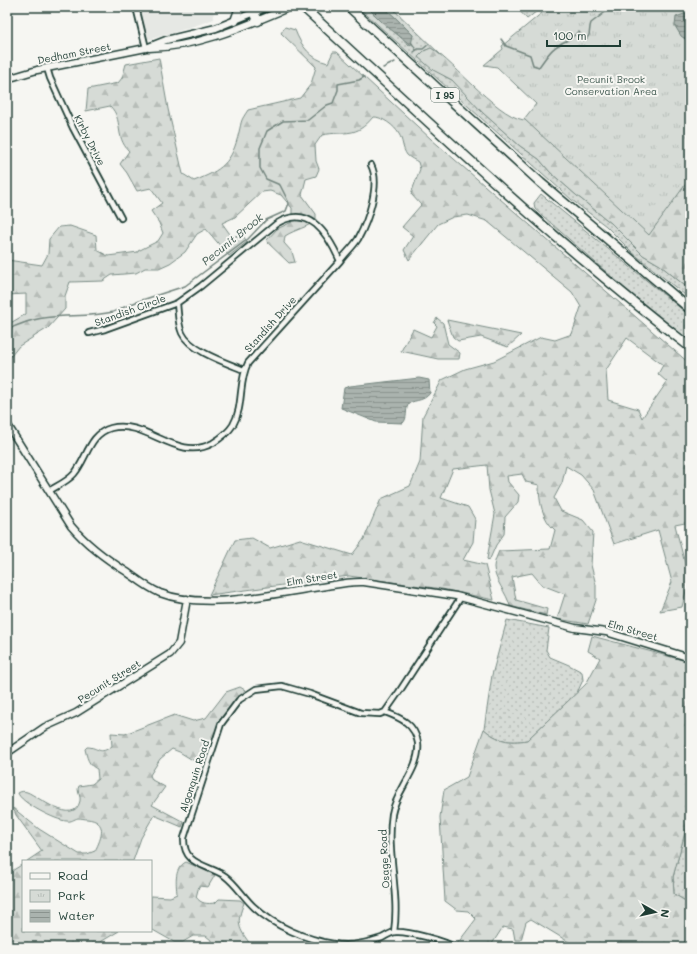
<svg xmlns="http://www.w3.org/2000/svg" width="697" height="954" viewBox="0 0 697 954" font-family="Mali,sans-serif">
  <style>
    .built { fill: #e6e8e4 }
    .grass { fill: url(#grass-dots); stroke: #7a8c85 }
    .forest { fill: url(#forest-firs); stroke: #7a8c85; fill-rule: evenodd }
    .park { fill: url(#park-tufts); stroke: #7a8c85 }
    .water { fill: url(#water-rules); stroke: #72847d }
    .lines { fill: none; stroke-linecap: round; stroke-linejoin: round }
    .stream { stroke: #72847d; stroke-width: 1.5 }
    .street-casing { stroke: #1f3d34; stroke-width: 8 }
    .secondary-casing { stroke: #1f3d34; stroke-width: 9 }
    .highway-casing { stroke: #1f3d34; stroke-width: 11 }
    .street { stroke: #f6f6f2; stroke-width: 4.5 }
    .secondary { stroke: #f6f6f2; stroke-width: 6 }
    .highway { stroke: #f6f6f2; stroke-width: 8 }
    .labels { text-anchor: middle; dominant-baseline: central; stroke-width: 4; stroke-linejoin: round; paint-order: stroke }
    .shield { fill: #f6f6f2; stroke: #60746d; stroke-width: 1 }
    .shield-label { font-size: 9px; font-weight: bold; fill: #1f3d34 }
    .street-label { font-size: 10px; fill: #1f3d34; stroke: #f6f6f2 }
    .park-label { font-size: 10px; fill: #445d54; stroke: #f6f6f2 }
    .water-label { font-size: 11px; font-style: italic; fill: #425a52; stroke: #f6f6f2 }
  </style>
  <defs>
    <pattern id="grass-dots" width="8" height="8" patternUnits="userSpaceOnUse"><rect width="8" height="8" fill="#d6dbd6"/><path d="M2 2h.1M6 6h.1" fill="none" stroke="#b7bdb8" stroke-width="1.8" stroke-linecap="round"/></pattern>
    <pattern id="forest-firs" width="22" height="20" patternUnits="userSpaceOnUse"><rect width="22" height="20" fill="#d6dbd6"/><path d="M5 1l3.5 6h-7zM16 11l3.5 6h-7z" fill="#b7bdb8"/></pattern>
    <pattern id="park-tufts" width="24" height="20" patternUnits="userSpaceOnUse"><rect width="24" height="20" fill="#d6dbd6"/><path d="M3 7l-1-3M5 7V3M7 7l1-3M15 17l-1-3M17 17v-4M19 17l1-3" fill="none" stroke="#b7bdb8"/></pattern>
    <pattern id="water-rules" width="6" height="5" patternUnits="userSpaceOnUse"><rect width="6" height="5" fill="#aab3ae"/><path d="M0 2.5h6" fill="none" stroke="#8a938e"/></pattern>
  </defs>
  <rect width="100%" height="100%" fill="#f6f6f2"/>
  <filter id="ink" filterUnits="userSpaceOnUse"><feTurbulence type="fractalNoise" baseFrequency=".025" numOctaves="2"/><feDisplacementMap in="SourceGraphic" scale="8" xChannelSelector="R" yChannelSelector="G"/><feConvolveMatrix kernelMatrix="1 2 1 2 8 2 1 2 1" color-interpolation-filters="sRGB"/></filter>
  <g filter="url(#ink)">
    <path class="built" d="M134,7h79l1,12 -38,13 -36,10z"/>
    <path class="grass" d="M358,7h9l42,38 4,-10 -17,-17 -13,-11h8l50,48 -10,-7 -7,3 20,25 8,4 8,7 23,26 37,33 19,13 11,13 26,23 35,28 32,32 17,10 30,25v9l-57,-46 -27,-27 -34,-26z
      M516,7h26l-15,12z
      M541,194l149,122v25l-68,-55 -87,-77 -1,-6z
      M507,620l42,8 -3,22 4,7 19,8 13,7 1,8 -6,13 -50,47c-18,3 -29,1 -43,-11l8,-54z
      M690,814v90l-16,-10 -1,-17z"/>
    <path class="forest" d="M285,27l10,3c6,16 16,29 33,33l5,-11h4l94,87 259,225v158l-15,3 14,54 -7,28 -22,4 12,-29 -14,-52 -44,14 -20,-54 -13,-15 -15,-9 -4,17 -8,15 7,13 22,9 10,12 -2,33 5,20v15l-8,24 -31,-5 8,-25 -23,-9 -10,-12 -20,4 4,23 31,9 -1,6 -36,-9c-3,-13 -16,-26 -16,-39 0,-5 3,-11 5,-16l51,-2 5,-19c-13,-11 -16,-29 -16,-45l-13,-3 -4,-8 -15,2 1,6 11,13 -1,7 -13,15 -1,17 -8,11 -7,16 -2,-2 8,-45 -6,-24 -2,-25 -34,4 -12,29 27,9 7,12 -2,23 -10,18 22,5 9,35 -52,-11 -93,-13 -140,19 26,-55 17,-2 18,10 30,-9 52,16 12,-16 17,-40 29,-13 10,-24 3,-46 19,-36 23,-11 29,-8 47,-24 14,3 17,-6 9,-27 -9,-15 -85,-71 -19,-6 -15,2 -15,7 -29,36 -5,-10 9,-14 -11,-9 19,-22 -10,-11 9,-25 -2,-7c-3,-2 -8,-4 -11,-7 -5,-7 -4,-15 -8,-21 -4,-8 -18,-18 -26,-17 -18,22 -26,13 -51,18l-7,10 1,16 3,8 -3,7 -10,3 -4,16 14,19v6c-9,8 -20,9 -31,16l-1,7 8,9 3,10 -6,1 -23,-22 11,-12 15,-7v-14l-11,-13 -11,-4 -8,1 -27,25 -13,6 10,14 10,-3 5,8 -18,14 -23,-27 -9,5 -12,18 -15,11 -11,5h-14l-9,5 -24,2 -9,6 -33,1 -5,14v13l-17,19 -29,18 -12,15v-36l19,-11v-20l-19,1v-35l35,5 6,-11 1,-15 10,-12 11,-1 26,9 1,15 11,6 30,-4v-1l20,-10 5,-8 -4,-10 -8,-12 11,-8 -11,-15 -14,3 -10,-18 -7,-9 9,-13c-15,-15 -5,-31 -19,-45l-24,5 2,-22 30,-6 4,-5 4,-14 33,-6 9,51 15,65 11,7c28,-11 38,-18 45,-49 3,-12 1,-10 9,-22l52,-12 11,-14 5,-17 -35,-34zM627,338l36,27 -5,9 9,8 -25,36 -4,-9 -30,-9 -2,-30z
      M431,48c23,14 72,75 97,72l156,64 6,8v98l-30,-25 -17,-10 -32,-32 -35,-28 -26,-23 -11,-13 -19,-13 -37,-33 -31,-33 -19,-10 -15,-13 6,-6z
      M437,318l6,5 5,21 12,9 -1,6h-21l-37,-8 12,-22 18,8 6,-11 -3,-3z
      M447,320l74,15 -13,12 -27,-10 -23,4 -5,-4z
      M7,565c5,7 4,21 0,28z
      M592,636l98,26v152l-17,63 1,17 16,10v43h-113l-46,-28 -5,3 -5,18h-6l-2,-11 -10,-2 -11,17 4,3h-34l-5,-3 19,-25 -8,-8 -11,-1 -12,-9 -5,-84 4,-27 23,-13 17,-48c14,12 25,14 43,11l59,-56 14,-26 -12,-7z
      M240,687l5,3c-4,7 -13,15 -19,22 -11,16 -15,32 -22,49l-4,2c-11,-3 -17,-11 -28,-14l-12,10 -10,16 2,5 13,7 -13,18 32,17 -2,5 -28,-12 -13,23 -8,23h-106l15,-10 -26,-36 -3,-7 26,21 40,25h8l8,-3c7,-14 13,-30 -8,-32 -2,0 -6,-1 -9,-1 -4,1 -7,4 -11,3 -11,0 -47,-19 -49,-28 3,-2 6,-2 9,-1 11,4 47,35 53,9 1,-4 -2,-8 -2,-12l1,-3 13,-2 6,-5 -1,-10c-9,-4 -10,-12 -12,-20l2,-2c12,0 12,9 25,-1l-1,-13 14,1 49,-19 19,6 13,-3 20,-26z
      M186,862l29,13 -7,12 -9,-1 -3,11c5,7 11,7 19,6l4,-4 21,1 4,3c-8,20 -6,25 7,42l12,2h-52v-7l-5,-4h-13l-10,6h-9l-23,-13v-33l19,1 7,-3c-1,-12 -3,-26 9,-32z
      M23,864v67h96l-27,16h-85v-73z"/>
    <path class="park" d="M549,7h141v171l-41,57 -125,-116 12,-15 -39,-37 -13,-2 19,-16 -1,-3z"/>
    <path class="water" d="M367,7c23,-3 29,14 46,28l-2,10 -26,-20z
      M684,14l6,2v22l-2,3 -7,-5 -6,-10 1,-9z
      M419,378l10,2 1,13c-7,10 -19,6 -22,12 -3,6 0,13 -5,18l-27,-1 -35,-14 3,-20 6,-2z"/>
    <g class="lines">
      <path class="stream" d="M618,7l5,2 8,-2
        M501,39l5,7 24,9 3,10 6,2c10,-14 13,-20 29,-27 4,-2 7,-6 11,-8l5,8c8,-3 4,-10 7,-17l21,-16
        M412,43l4,7
        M414,52l4,-3h5l6,-5
        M383,68l12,-6
        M7,331c4,-4 9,-5 14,-7 30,-12 61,-5 92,-12l23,-10 49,-16 63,-47 18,-19 20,-9 3,-8 -9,-18 -14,-6 -6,-11v-20l7,-17 16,-10 25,-1 19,-15 6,-2 5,-13v-6l21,-4 5,-3"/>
      <g class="street-casing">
        <path id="street" d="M136,7l10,41
          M47,68l3,10 23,50 48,90
          M340,261c6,-8 13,-14 18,-22 10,-18 23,-55 13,-74
          M177,303c1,9 1,21 5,30 8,18 45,30 62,37
          M49,491c8,-5 19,-10 25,-17 13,-15 15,-40 37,-46 36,-9 66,35 102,15 8,-5 15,-10 20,-18 11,-19 5,-43 15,-62l92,-102c-12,-27 -31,-58 -64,-37l-75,62 -24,17 -72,26 -16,4
          M385,712c16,6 30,12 33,31 3,25 -22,47 -26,71 -6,39 8,79 2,118
          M454,947c-9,-6 -47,-16 -58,-15 -5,0 -10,4 -14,6 -15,5 -33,9 -48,6 -27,-4 -60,-18 -80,-37 -10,-9 -18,-23 -29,-31 -18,-12 -42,-10 -41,-38l37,-114 18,-24 17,-11 26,-3 28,8 51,19 19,1 5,-2 14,-20 62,-95"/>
      </g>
      <g class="secondary-casing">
        <path id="secondary" d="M149,48c50,-1 96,-22 141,-41
          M7,79l30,-9 109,-22 20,-8 50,-12 51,-21
          M7,424l64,102c16,19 35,33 56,46 10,7 21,16 33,21 44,17 108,2 153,-5 17,-2 34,-7 51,-6l92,14 119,32 31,4 84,26
          M7,753l38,-26 31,-14 94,-59 9,-11 8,-44"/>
      </g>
      <g class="highway-casing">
        <path id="highway" d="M252,7l6,14
          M303,7c127,116 251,235 387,340
          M349,7l192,176 149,126
          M235,21l5,-14"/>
      </g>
      <use href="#street" class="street"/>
      <use href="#secondary" class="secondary"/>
      <use href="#highway" class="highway"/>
    </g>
  </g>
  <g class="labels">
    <rect class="shield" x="431" y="88" width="28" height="14" rx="3"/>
    <g class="shield-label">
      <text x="445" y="95">I 95</text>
    </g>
    <g class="street-label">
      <text transform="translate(74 53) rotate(-11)">Dedham Street</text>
      <text transform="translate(90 140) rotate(63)">Kirby Drive</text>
      <text transform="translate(130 310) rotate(-20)">Standish Circle</text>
      <text transform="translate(270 324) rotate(-48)">Standish Drive</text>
      <text transform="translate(312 578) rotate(-9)">Elm Street</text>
      <text transform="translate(633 630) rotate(16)">Elm Street</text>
      <text transform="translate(109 681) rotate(-32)">Pecunit Street</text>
      <text transform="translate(194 776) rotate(-72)">Algonquin Road</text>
      <text transform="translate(384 859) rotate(-93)">Osage Road</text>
    </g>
    <g class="park-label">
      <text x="611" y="79">Pecunit Brook<tspan x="611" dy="12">Conservation Area</tspan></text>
    </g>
    <g class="water-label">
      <text transform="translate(232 239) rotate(-39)">Pecunit Brook</text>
    </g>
  </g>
  <rect width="697" height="954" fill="none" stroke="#f6f6f2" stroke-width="24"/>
  <rect x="12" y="12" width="673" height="930" fill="none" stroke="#1f3d34" stroke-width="1.5" filter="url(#ink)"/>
  <rect x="22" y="860" width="130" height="72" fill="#f6f6f2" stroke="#a0aca6"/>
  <rect x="30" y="873" width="20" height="6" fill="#f6f6f2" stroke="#a0aca6"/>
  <text x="58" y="880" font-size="12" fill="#1f3d34">Road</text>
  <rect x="30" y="890" width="20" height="12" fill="url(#park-tufts)" stroke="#a0aca6"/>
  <text x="58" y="900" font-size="12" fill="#1f3d34">Park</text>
  <rect x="30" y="910" width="20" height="12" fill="url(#water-rules)" stroke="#a0aca6"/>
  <text x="58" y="920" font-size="12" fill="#1f3d34">Water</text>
  <g transform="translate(655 912) rotate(98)" stroke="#f6f6f2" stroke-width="3" paint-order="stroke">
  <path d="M0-3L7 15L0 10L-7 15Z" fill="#1f3d34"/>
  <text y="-6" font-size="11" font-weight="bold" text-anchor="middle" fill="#1f3d34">N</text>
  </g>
  <path d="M547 40v6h73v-6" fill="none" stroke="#1f3d34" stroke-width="2"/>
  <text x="553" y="40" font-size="12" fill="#1f3d34" stroke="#f6f6f2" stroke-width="3" paint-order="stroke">100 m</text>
</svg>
